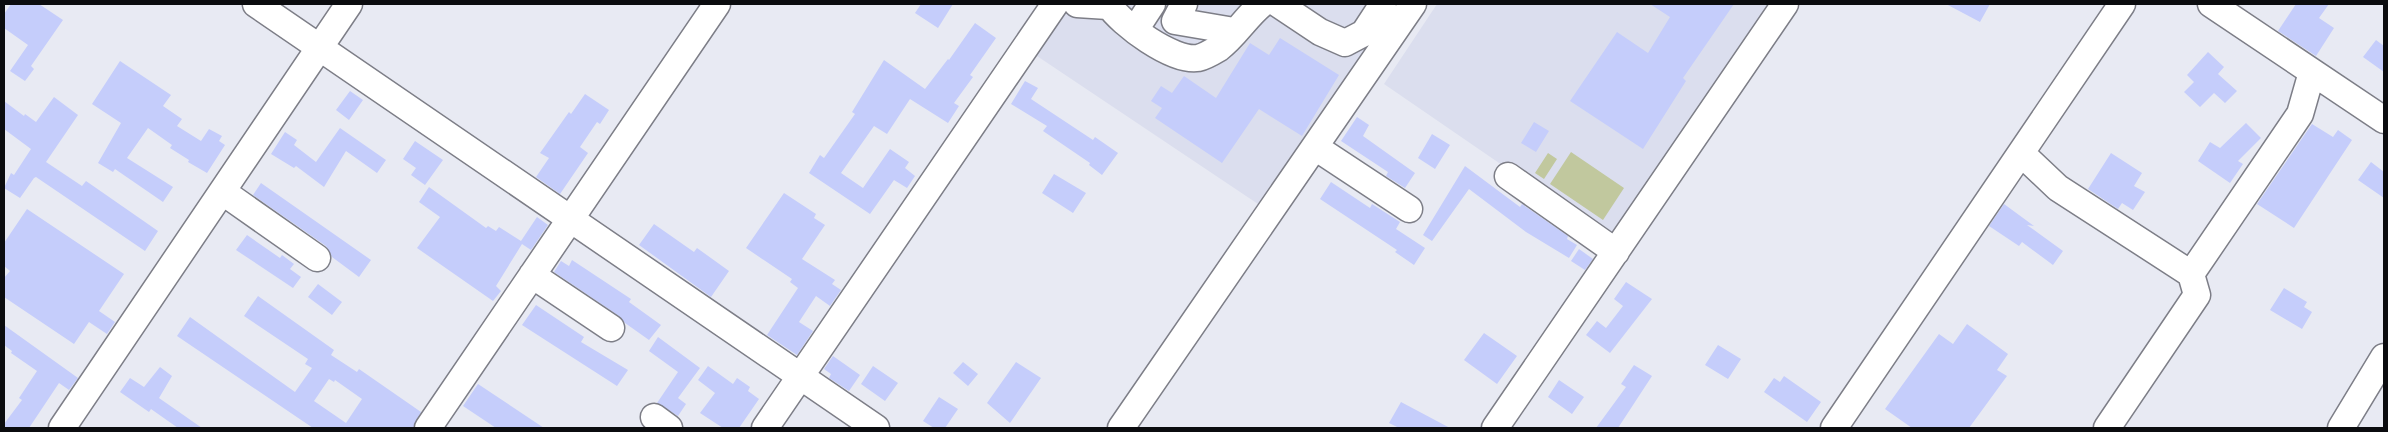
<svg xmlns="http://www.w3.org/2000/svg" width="2388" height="432" viewBox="0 0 2388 432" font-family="Lato,sans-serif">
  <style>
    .built { fill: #dbdeee }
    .green { fill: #c1c89e }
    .building { fill: #c5cdfb; fill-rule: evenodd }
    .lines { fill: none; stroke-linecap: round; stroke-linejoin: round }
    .minor-casing { stroke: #7d7e87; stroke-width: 29 }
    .minor { stroke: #fff; stroke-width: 26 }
  </style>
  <rect width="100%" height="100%" fill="#e8eaf3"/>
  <path class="built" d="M1069,4h331l-139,202 -227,-152z
    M1437,4h333l-160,235 -226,-155z"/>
  <path class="green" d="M1571,152l53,36 -21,32 -53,-36z
    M1548,153l9,6 -13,20 -9,-6z"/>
  <path class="building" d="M11,4h28l24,16 -32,46 3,3 -9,12 -15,-10 18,-26 -24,-17v-14z
    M921,4h32l-15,24 -23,-15z
    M1650,4h84l-51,74 3,3 -43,68 -73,-48 47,-69 31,21 22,-36z
    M1946,4h44l-10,18z
    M2296,4h33l-10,14 15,10 -18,28 -38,-25z
    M975,23l21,15 -26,37 3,2 -19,26 5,3 -11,17 -38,-24 -23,35 -13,-8 -33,47 22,15 27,-39 19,13 -4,6 10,8 -8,12 -13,-8 -24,34 -61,-41 11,-18 4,3 31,-44 -3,-2 32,-52 41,29 23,-30 1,1z
    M1280,38l59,37 -37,61 -43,-27 -37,54 -67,-45 7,-10 -11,-7 10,-15 11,7 12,-17 32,22 34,-55 19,12z
    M2376,40l8,6v26l-21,-15z
    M2208,52l16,15 -6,7 19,17 -12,12 -11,-10 -14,14 -16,-15 10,-10 -7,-7z
    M120,61l51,34 -8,11 19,13 -5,7 24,15 8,-12 13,7 -3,5 6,4 -18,28 -19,-11 1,-2 -19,-12 2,-3 -24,-17 -21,30 46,29 -10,15 -48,-33 -2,3 -15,-9 23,-40 -29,-19z
    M1025,81l13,7 -7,11 62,41 2,-3 23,16 -16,22 -13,-10 1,-2 -47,-32 4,-5 -36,-22z
    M350,91l13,9 -14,20 -13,-10z
    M585,94l24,16 -9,14 -3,-2 -17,25 8,6 -28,41 -24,-17 13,-19 -9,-5 29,-41 2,2z
    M54,97l24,18 -32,47 36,24 4,-5 72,50 -13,20 -109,-74 -2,1 -14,20 -16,-10 7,-15 3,2 17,-26 -27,-20v-28l20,15 1,-2 11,8z
    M1357,117l12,8 -6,11 52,37 -10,15 -19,-12 2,-4 -47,-31z
    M1534,122l15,9 -13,21 -15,-9z
    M2246,123l15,15 -23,23 5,3 -13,19 -32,-22 12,-19 10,6z
    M2312,124l21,13 5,-7 14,10 -58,88 -37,-24z
    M340,128l46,32 -9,13 -31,-22 -22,36 -28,-21 -2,2 -23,-14 14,-22 12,8 -3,5 22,17z
    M1432,134l18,11 -15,24 -17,-11z
    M415,141l28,19 -18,25 -14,-10 5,-7 -13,-9z
    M2111,153l31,20 -8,13 11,6 -12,18 -11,-7 -4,6 -30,-20z
    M2371,162l13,10v26l-26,-18z
    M1465,166l55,41 2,-3 46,32 -1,3 10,6 -8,13 -43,-26 -57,-43 -37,52 -9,-6z
    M1054,174l32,19 -13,20 -31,-20z
    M1331,182l39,26 2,-4 28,18 -4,7 29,19 -11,17 -19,-13 2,-2 -77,-51z
    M261,183l110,77 -12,17 -27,-20 -6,-11 -73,-51z
    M429,187l57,41 2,-2 8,5 3,-4 22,14 16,-24 11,8 -17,25 -9,-6 -26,42 5,5 -8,10 -76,-53 23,-31 -21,-15z
    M784,193l32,21 -2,4 11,7 -23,34 33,21 -3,4 9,6 -11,16 -14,-10 -17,26 14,9 -16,24 -30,-20 31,-47 -8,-6 2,-3 -46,-31z
    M2004,204l30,22 -7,-1 36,26 -10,14 -31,-23 -3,4 -30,-20z
    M27,209l97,65 -25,37 16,11 -8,12 -18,-12 -15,22 -70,-47v-19l6,-7 -6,-5v-23z
    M654,224l40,28 3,-4 32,23 -18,26 -72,-52z
    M247,235l33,23 2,-3 12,9 -4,5 11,8 -8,11 -57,-38z
    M1579,249l14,10 -8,11 -14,-9z
    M572,260l59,39 -2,3 32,23 -12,15 -24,-17 -6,-7 -65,-44 7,-11 8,5z
    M1626,282l26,17 -42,54 -24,-18 11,-14 9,7 17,-22 -9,-7z
    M318,284l24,18 -10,13 -24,-18z
    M2284,288l23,14 -3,5 8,5 -10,17 -32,-19z
    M258,296l76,54 -3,5 26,17 2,-3 62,43 -8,16h-100l-136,-92 13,-19 105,75 17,-24 -7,-4 3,-5 -64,-43zM329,379l5,3 1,-2 27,19 -16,24 -32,-22z
    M536,305l48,32 -3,5 47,28 -11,16 -95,-61z
    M1967,324l41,30 -11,16 10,6 -38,52h-57l-27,-19 54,-75 14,10z
    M4,325l74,53 -9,12 -10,-7 -30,45h-25v-4l18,-24 -3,-2 18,-27 -26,-18 1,-2 -8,-6z
    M1484,333l33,23 -20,28 -33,-24z
    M658,337l42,31 -22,30 8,6 -8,12 -21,-13 21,-31 -29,-21z
    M1718,345l23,14 -13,20 -23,-14z
    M833,356l27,19 -11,16 -20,-13 2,-4 -7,-5z
    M963,362l15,12 -10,12 -15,-13z
    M1016,362l25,16 -31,45 -23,-20z
    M1634,365l18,11 -34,52h-22l30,-41 -5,-3z
    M708,366l25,18 4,-6 13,9 -2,4 11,8 -20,29h-16l-23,-15 15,-20 -17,-13z
    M873,366l25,17 -13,18 -24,-17z
    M160,367l12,9 -13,22 43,30h-24l-27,-19 -2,3 -29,-20 10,-14 14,9z
    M1784,376l37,26 -14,20 -43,-30 10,-14 6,4z
    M1559,380l25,17 -12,17 -24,-17z
    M478,384l66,44h-48l-33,-22z
    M939,397l19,12 -13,19h-11l-11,-7z
    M1401,402l49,26h-51l-10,-5z"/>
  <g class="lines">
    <g class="minor-casing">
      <path id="minor" d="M256,4l620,424
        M1077,4l31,2
        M1108,4c13,20 65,58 90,54 5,-1 16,-7 21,-10 16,-12 27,-31 43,-44
        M1184,4l-9,17 59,10
        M1278,4l42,28 25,11 19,-10 19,-29
        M2211,4l173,116
        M1135,30l17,-26
        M1315,147l94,62
        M2021,153l37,35 133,86
        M1508,176l108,76
        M223,192l94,66
        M532,275l79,53
        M654,417l15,11
        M62,428l287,-424
        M428,428l289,-424
        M765,428l290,-424
        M1121,428l292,-424
        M1495,428l290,-424
        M1834,428l288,-424
        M2107,428l90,-133 -6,-21 109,-160 12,-42
        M2341,428l43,-71"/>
    </g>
    <use href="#minor" class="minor"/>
  </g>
  <rect width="2388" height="432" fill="none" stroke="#0b0c0f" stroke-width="10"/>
</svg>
